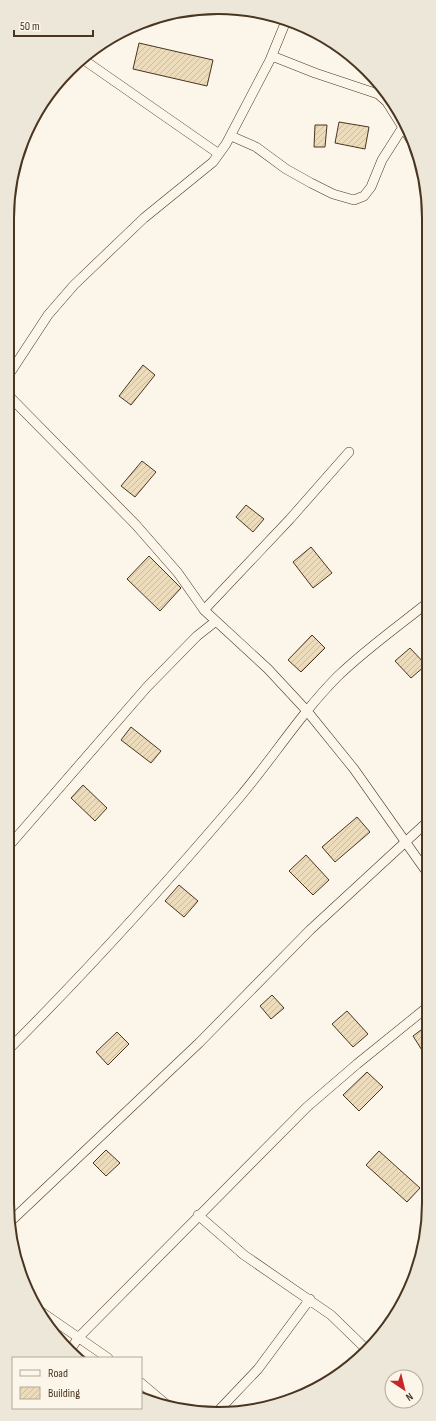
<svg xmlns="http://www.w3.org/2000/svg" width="436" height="1421" viewBox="0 0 436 1421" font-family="'Sofia Sans Condensed',sans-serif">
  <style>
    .building { fill: url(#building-hatch); stroke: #4a3520 }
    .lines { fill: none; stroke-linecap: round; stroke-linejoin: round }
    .street-casing { stroke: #4a3520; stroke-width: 10 }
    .street { stroke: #fbf6e9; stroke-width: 9 }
    .rim { fill: none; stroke: #4a3520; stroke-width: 2 }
  </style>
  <defs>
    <pattern id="building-hatch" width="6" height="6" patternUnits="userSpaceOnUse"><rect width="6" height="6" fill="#ecdcbc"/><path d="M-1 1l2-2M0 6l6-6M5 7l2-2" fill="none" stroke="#ccbda1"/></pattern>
  </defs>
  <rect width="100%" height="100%" fill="#fbf6e9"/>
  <path class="building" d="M139,43l74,17 -6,26 -74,-17z
    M339,122l30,5 -4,22 -30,-6z
    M315,125h12l-2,22h-11z
    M143,365l12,10 -24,30 -12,-9z
    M142,461l14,11 -21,25 -14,-11z
    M246,505l18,14 -11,13 -17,-15z
    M311,547l21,26 -19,15 -20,-26z
    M149,556l32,32 -21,23 -33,-32z
    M312,635l13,13 -24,24 -13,-12z
    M410,648l16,17 -15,13 -16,-17z
    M131,727l30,24 -10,12 -30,-23z
    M83,785l24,23 -12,13 -24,-23z
    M357,817l13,15 -35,30 -13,-15z
    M306,855l23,25 -16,15 -24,-24z
    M179,885l19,16 -14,16 -19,-16z
    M272,995l12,13 -13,11 -11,-13z
    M347,1011l21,23 -15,13 -21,-23z
    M425,1027v28l-12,-19z
    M117,1032l12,12 -21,21 -12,-13z
    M367,1072l16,15 -24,24 -16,-16z
    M106,1150l14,13 -14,13 -13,-13z
    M379,1151l41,37 -13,14 -41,-37z"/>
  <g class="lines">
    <g class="street-casing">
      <path id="street" d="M272,56l43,17 63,21 9,8 27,43
        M84,60l135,94
        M231,136l25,11 30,22 25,14 22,11 21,6 10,-4 7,-9 11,-27 21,-33
        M10,373l38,-58 26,-30 70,-67 69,-56 13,-18 44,-84 16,-39
        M10,397l126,128 42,48 26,37 64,59 39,42 47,58 72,102
        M204,610l86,-91 59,-67
        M8,847l139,-160 50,-51 19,-15
        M8,1050c80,-80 157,-165 231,-252 34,-40 62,-85 99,-122 27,-26 59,-49 88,-72
        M198,1215l46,40 87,60 35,34
        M11,1221l188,-178 111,-113 116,-107
        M40,1311l68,47
        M70,1350l9,-13 228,-230 50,-43 68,-55
        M141,1383l26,22
        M219,1410l39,-41 52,-70"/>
    </g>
    <use href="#street" class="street"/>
  </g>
  <path d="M0 0H436V1421H0ZM218 14H218A204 204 0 0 1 422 218V1203A204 204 0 0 1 218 1407H218A204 204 0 0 1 14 1203V218A204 204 0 0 1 218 14Z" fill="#ede7d9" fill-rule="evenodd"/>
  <path class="rim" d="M218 14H218A204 204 0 0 1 422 218V1203A204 204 0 0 1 218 1407H218A204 204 0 0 1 14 1203V218A204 204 0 0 1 218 14Z"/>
  <rect x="12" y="1357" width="130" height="52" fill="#fbf6e9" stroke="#b4a999"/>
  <rect x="20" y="1370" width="20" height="6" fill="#fbf6e9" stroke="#b4a999"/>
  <text x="48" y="1377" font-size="12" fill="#4a3520">Road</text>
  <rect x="20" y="1387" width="20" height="12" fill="url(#building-hatch)" stroke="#b4a999"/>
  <text x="48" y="1397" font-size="12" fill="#4a3520">Building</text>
  <g transform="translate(404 1389) rotate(145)"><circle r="19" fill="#fbf6e9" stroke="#b4a999"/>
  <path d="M0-3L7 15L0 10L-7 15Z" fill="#c62828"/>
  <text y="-6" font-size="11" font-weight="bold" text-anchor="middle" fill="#4a3520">N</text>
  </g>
  <path d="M14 30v6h79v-6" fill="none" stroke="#4a3520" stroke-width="2"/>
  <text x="20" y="30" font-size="12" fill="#4a3520" stroke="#fbf6e9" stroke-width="3" paint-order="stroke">50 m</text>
</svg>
